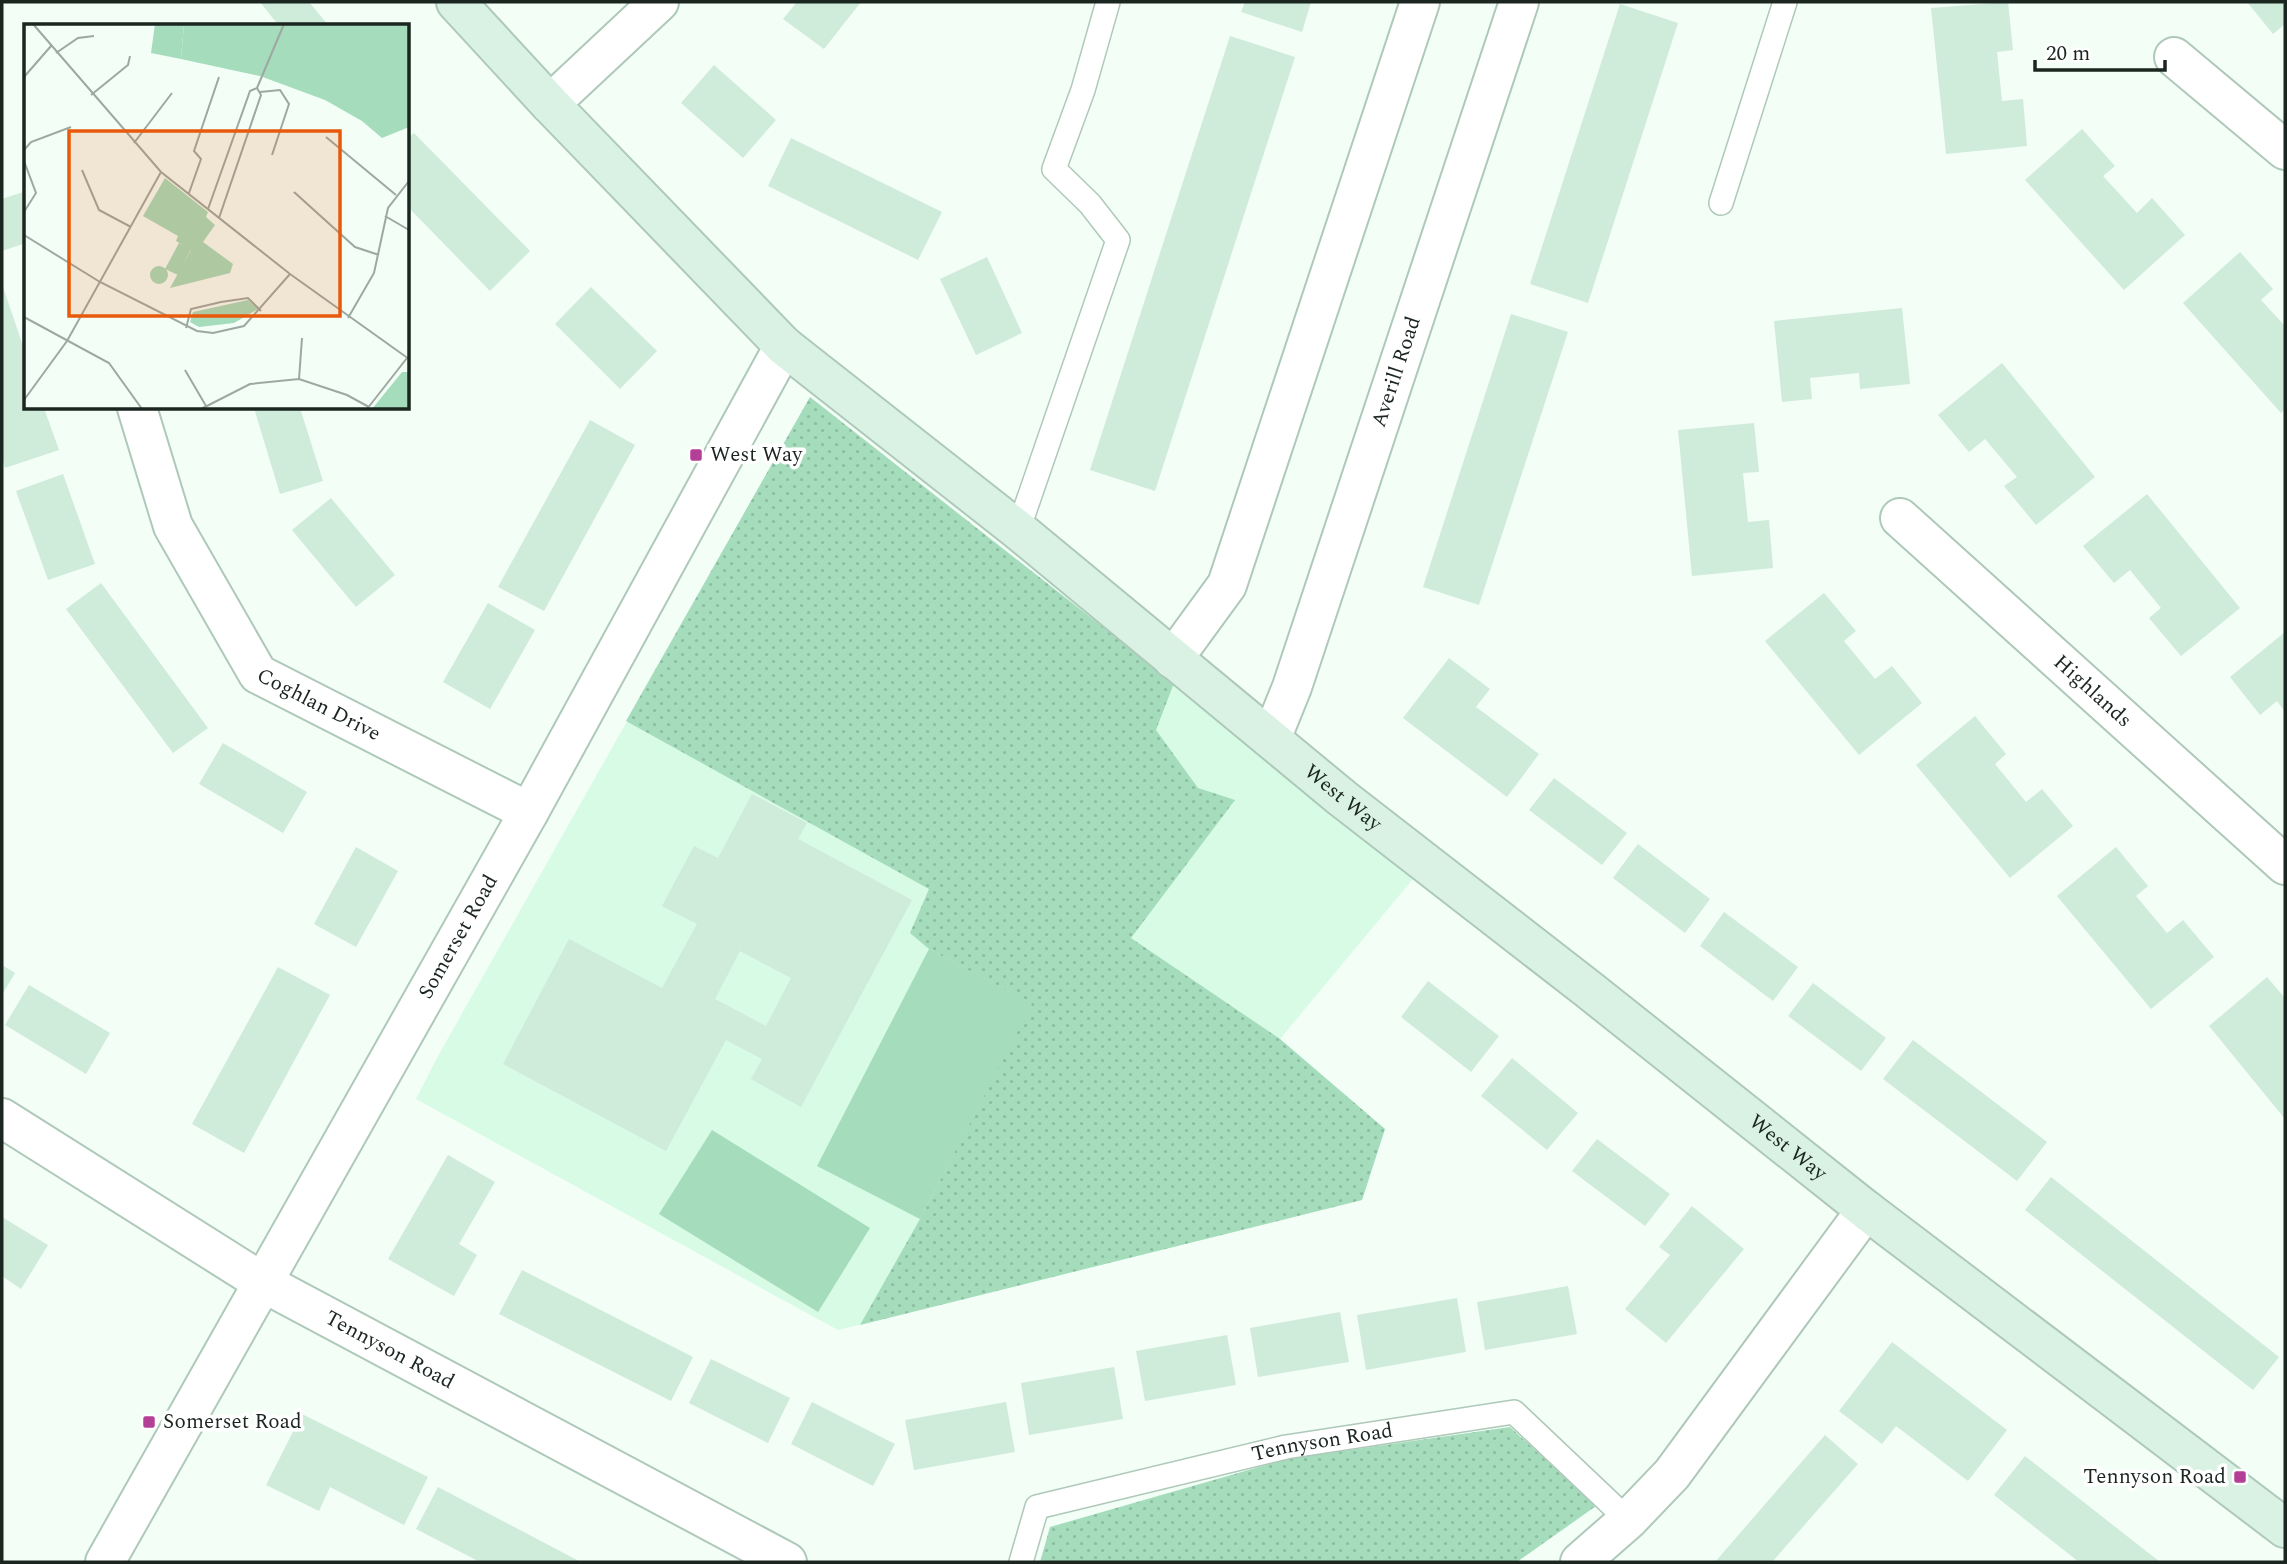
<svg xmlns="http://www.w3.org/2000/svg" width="2287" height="1564" viewBox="0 0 2287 1564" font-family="Spectral,serif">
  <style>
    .built { fill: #d7fbe5 }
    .green { fill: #a4dcbc }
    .park { fill: url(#park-dots) }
    .building { fill: #cfebda; fill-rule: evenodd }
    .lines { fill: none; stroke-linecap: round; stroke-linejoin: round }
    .lane-casing { stroke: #aec9b9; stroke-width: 26 }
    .street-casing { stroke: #aec9b9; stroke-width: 42 }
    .secondary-casing { stroke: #aec9b9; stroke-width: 42 }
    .lane { stroke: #fff; stroke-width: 23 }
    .street { stroke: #fff; stroke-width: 38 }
    .secondary { stroke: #d9f2e4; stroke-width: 38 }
    .poi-dot { fill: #b43f96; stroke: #fff; stroke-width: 2.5 }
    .labels { text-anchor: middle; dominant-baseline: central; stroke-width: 7; stroke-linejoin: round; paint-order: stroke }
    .street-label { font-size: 21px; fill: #1c2620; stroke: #fff }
    .poi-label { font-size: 21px; fill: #1c2620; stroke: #fff; text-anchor: start }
    .inset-road { fill: none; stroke: #9da8a1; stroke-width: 2 }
    .view { fill: #e8590c; fill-opacity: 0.15; stroke: #e8590c; stroke-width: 3.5 }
    .inset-edge { fill: none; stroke: #1c2620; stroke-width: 3.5 }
  </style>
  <defs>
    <pattern id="park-dots" width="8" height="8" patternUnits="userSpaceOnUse" patternTransform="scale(1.75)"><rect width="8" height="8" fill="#a4dcbc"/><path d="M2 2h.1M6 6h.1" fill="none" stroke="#8dbda1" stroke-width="1.8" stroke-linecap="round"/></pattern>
  </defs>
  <rect width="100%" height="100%" fill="#f3fef7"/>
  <path class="built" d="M810,397l607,477 -137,165 105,90 -23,71 -524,130 -422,-231 22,-43z"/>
  <path class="green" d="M929,949l104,55 -113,215 -103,-53z
    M712,1130l158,98 -52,84 -159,-98z"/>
  <path class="park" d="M810,397l364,286 -18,47 42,58 37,12 -104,138 149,101 105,90 -23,71 -502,125 60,-106 112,-215 -103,-55 -19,-16 19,-44 -303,-168z
    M1510,1427l86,79 -79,56h-477l10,-35 237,-68z"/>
  <path class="building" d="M260,2h49l20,24h-50z
    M797,2h64l-37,47 -41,-30z
    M1245,2h66l-9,30 -61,-20z
    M2008,2l5,48 -16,2 5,49 21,-2 4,47 -81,8 -15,-146z
    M2247,2h38v22l-12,10z
    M1620,4l58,19 -90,280 -58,-19z
    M1230,36l65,21 -140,434 -65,-21z
    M714,65l62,55 -33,38 -62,-55z
    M2082,129l33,37 -12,10 34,37 15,-15 33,37 -61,55 -99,-110z
    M414,133l116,118 -40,40 -82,-84v-69z
    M791,138l151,74 -24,48 -150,-74z
    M26,191v52l-24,8v-52z
    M2240,252l33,37 -12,11 24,26v83l-4,4 -98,-110z
    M987,257l35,76 -46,22 -36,-76z
    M2,284l24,71v53h18l15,42 -54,18 -3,-11z
    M591,287l66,64 -37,38 -65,-65z
    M1902,308l8,76 -50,5 -1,-16 -49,5 2,21 -30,3 -8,-81z
    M1511,314l57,18 -89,273 -56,-18z
    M2002,363l93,114 -59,48 -32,-39 13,-9 -32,-38 -16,13 -31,-37z
    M254,408h46l23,73 -43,13z
    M590,420l45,25 -91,166 -46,-24z
    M1754,423l5,49 -16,1 5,49 21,-2 4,48 -81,8 -14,-146z
    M63,474l32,90 -47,16 -32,-89z
    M2147,494l93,114 -59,48 -32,-38 12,-10 -31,-38 -16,13 -31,-37z
    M331,498l64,77 -39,32 -64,-77z
    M101,583l107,145 -35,25 -107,-144z
    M1824,593l32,38 -12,10 31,38 17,-13 30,37 -63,52 -94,-114z
    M488,603l47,27 -45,79 -47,-27z
    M2285,632v80l-8,-11 -17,14 -30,-38z
    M1449,658l41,31 -14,18 63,47 -32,43 -104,-79z
    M1975,716l31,38 -11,10 31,38 16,-13 31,37 -63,52 -94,-113z
    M223,743l84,49 -24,41 -84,-49z
    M1554,778l73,55 -25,32 -73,-55z
    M752,794l55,29 -9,16 114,61 -111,207 -50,-28 11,-20 -36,-19 -60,111 -163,-87 66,-125 93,49 35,-64 -35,-18 32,-60 24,12zM740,951l51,27 -25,48 -51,-27z
    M1638,844l72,55 -25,34 -72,-55z
    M356,847l42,24 -42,76 -42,-23z
    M2116,847l32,39 -12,10 31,37 16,-13 31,37 -63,52 -94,-113z
    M1724,912l74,55 -25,34 -73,-55z
    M2,965l13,8 -13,22z
    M278,967l52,28 -86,158 -52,-29z
    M2267,977l18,21v121l-76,-93z
    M1428,981l71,55 -28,36 -70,-55z
    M1813,983l73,55 -25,33 -73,-55z
    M29,985l81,48 -24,41 -81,-49z
    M1913,1040l134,102 -30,39 -134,-102z
    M1512,1058l66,55 -31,37 -66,-54z
    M1597,1139l73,55 -25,32 -73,-55z
    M448,1155l47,27 -36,62 18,11 -23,41 -66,-37z
    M2051,1177l228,180 -26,33 -228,-180z
    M1692,1206l52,43 -78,94 -41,-34 45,-54 -11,-8z
    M2,1217l46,28 -27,44 -19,-13z
    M522,1270l171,87 -22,44 -172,-87z
    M1568,1286l9,48 -92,16 -8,-48z
    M1457,1298l9,54 -100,18 -9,-55z
    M1340,1312l9,50 -91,15 -8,-49z
    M1227,1335l9,50 -91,16 -9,-50z
    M1892,1342l115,88 -39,51 -72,-55 -14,18 -43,-33z
    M711,1359l79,39 -22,45 -79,-40z
    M1114,1367l9,52 -94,16 -8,-52z
    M812,1402l83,42 -22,42 -82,-42z
    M1006,1402l9,50 -101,18 -9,-50z
    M302,1414l126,63 -24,48 -74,-38 -11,24 -53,-26z
    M1825,1435l33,29 -86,98h-57z
    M2025,1456l135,106h-81l-85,-67z
    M438,1487l143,75h-101l-64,-33z"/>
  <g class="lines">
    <g class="lane-casing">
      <g id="lane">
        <path d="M1721,203l64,-201"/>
        <path d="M1018,530l100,-290 -28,-36 -36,-35 29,-79 25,-88"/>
        <path id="s1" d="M1021,1562l16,-55 249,-60 228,-35 114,108"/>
      </g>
    </g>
    <g class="street-casing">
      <g id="street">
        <path d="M2174,57l111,93"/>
        <path d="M550,104l109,-102"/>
        <path id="s2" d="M137,408l36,118 85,148 271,138"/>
        <path id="s3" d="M1900,518l385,347"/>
        <path d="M1173,659l54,-74 193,-583"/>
        <path id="s4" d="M1271,739l21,-52 227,-685"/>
        <path id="s5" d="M2,1118l260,164 525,280"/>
        <path id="s6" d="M105,1562l424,-750 255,-466"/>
        <path d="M1580,1562l48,-42 44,-46 194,-264"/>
      </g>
    </g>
    <g class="secondary-casing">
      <g id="secondary">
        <path id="s7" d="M456,2l94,102 234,242 234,184 324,268 246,191 278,221 419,318"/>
      </g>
    </g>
    <use href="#lane" class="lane"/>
    <use href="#street" class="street"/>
    <use href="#secondary" class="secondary"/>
  </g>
  <g class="poi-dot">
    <rect x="689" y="448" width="14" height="14" rx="3.5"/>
    <rect x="142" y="1415" width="14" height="14" rx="3.5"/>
    <rect x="2233" y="1470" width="14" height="14" rx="3.5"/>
  </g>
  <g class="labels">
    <g class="street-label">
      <text stroke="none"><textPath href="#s4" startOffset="388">Averill Road</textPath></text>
      <text stroke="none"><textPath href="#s3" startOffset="259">Highlands</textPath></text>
      <text stroke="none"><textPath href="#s2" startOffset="362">Coghlan Drive</textPath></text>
      <text stroke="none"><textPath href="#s7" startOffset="1194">West Way</textPath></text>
      <text stroke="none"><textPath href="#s6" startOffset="718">Somerset Road</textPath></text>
      <text stroke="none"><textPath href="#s7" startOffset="1760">West Way</textPath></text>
      <text stroke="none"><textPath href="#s5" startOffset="452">Tennyson Road</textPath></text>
      <text stroke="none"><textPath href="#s1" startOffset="350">Tennyson Road</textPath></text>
    </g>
    <g class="poi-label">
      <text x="710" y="455">West Way</text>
      <text x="163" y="1422">Somerset Road</text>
      <text x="2226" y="1477" text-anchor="end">Tennyson Road</text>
    </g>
  </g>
  <g transform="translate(24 24)">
    <rect width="385" height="385" fill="#f3fef7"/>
    <path d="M131,0h29l-3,35 -30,-6zM155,219l12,6 -13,26 -13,-6zM126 251a9 9 0 1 1 18 0a9 9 0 1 1-18 0Z" fill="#a4dcbc"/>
    <path d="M160,0h225v103l-27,11 -20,-17 -37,-21 -65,-24 -79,-17zM141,154l43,34 -2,5 9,8 -12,17 30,22 -3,9 -60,15 21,-38 -15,-9 2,-5 -35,-20zM224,276l10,9 -24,14 -35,4 -9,-5 3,-10zM378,348h7v37h-37z" fill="#a4dcbc"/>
    <path class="inset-road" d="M9,0l128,148 129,102 119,85M32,29l22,-15 16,-2M0,53l27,-31M233,64l27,-64M236,68l20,-2 9,14 -17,51M67,71l37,-30 2,-9M302,113l70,58M110,119l38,-50M0,126l7,-8 40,-15M0,137l12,32 -12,19M58,146l17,40 32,17M270,168l61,55 24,8M165,169l12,-34 -7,-8 25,-74M184,185l42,-118 7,-3 4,7 -42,123M361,192l24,14M0,211l76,47 97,49 16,2 31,-7 46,-52M0,293l85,46 33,46M324,294l26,-45 14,-65 21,-27M162,304l5,-19 30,-7 27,-4 13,13M161,346l21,36M275,355l3,-41M0,376l43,-59 94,-169M177,385l49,-25 49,-5 48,16 22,12M343,385l40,-51"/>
    <path class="view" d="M45,107h271v185h-271z"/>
    <rect width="385" height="385" class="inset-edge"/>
  </g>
  <rect width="2287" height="1564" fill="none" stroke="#1c2620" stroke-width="7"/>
  <path d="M2035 60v10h130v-10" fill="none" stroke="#1c2620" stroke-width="3.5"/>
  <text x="2046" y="60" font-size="21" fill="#1c2620" stroke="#ffffff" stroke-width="5" paint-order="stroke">20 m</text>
</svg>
